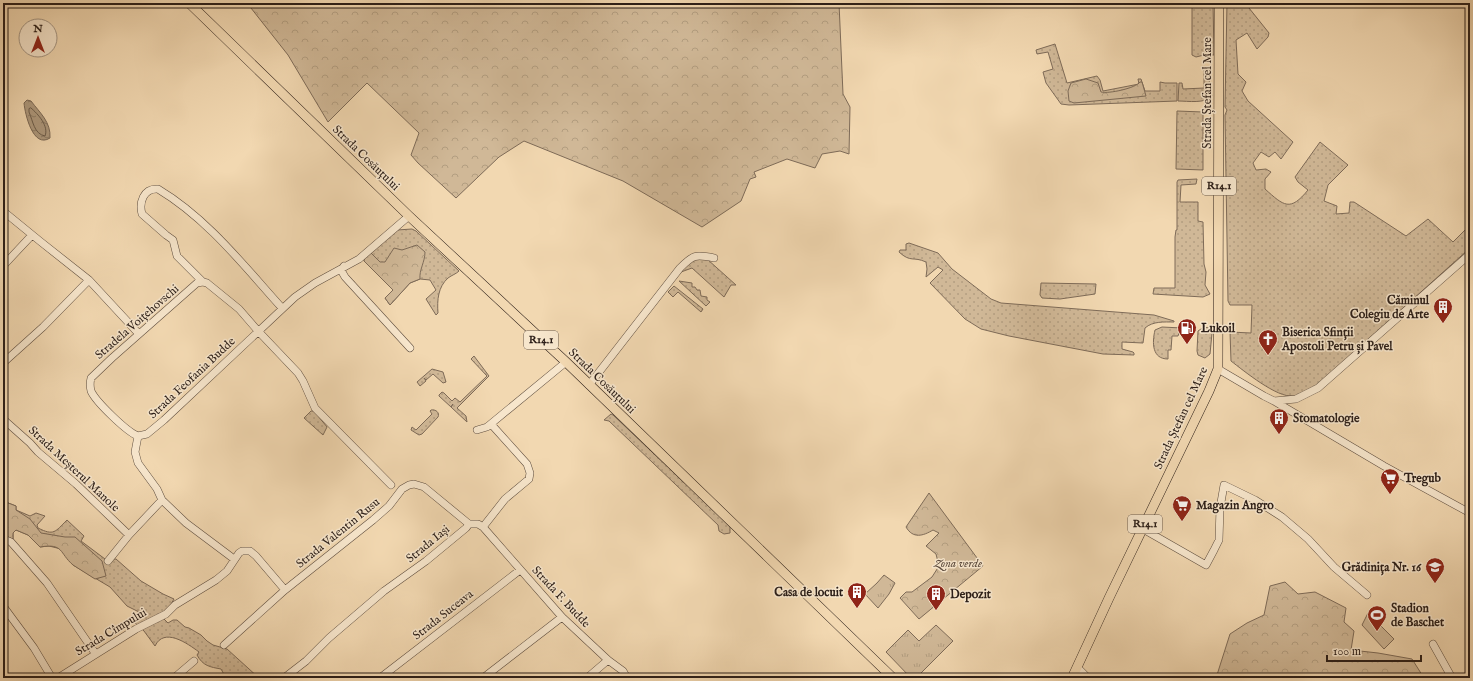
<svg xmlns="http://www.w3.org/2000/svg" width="1473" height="681" viewBox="0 0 1473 681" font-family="'IM FELL English',serif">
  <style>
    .grass { fill: url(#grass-dots); stroke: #7e6b58 }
    .forest { fill: url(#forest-crowns); stroke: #7e6b58 }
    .park { fill: url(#park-tufts); stroke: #7e6b58 }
    .garden { fill: #d0b897; stroke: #7e6b58 }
    .water { fill: url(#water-ripples); stroke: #7a6855 }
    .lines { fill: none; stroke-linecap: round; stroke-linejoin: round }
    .shore { stroke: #6c5c4a; stroke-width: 1 }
    .minor-casing { stroke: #5d4c3e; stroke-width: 8 }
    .major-casing { stroke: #2b1e18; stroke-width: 10 }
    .minor { stroke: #f7e6cc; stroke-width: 7 }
    .major { stroke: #f2d8b1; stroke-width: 9 }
    .labels { text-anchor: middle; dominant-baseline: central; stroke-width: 3; stroke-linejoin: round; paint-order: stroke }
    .shield { fill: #f7e6cc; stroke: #685a4e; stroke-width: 1 }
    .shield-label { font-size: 11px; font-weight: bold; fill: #2b1e18 }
    .street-label { font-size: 12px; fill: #2b1e18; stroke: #f7e6cc }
    .poi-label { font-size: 12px; font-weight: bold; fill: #2b1e18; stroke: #f7e6cc; text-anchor: start }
    .park-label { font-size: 12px; font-style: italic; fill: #5d4c3e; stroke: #f7e6cc }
  </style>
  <defs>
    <pattern id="grass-dots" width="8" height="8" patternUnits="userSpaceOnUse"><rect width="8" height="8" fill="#d0b897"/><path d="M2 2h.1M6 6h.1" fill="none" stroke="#b39e81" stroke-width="1.8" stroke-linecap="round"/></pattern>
    <pattern id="forest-crowns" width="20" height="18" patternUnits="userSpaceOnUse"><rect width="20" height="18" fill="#d0b897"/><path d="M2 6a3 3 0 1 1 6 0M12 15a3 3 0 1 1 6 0" fill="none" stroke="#b39e81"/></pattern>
    <pattern id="park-tufts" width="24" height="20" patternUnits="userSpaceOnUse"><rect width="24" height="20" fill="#d0b897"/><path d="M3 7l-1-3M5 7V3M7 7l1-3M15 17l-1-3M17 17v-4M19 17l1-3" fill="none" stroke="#b39e81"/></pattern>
    <pattern id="water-ripples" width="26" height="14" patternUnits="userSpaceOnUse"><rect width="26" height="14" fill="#ae997d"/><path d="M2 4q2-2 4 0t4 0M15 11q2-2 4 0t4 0" fill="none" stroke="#8e7c65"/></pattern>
  </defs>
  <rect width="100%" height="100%" fill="#f2d8b1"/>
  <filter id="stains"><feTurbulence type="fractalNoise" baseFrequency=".005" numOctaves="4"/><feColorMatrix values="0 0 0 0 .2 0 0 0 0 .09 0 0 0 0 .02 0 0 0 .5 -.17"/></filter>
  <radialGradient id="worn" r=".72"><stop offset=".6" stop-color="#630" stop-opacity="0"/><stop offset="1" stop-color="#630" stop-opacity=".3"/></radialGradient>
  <path class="grass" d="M1192,3h21l1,52h-10l-8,2 -4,-2z
    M1227,3h18l24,30 -1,4 -11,12 -10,-16 -11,7 2,34 8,8 -4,9 6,10 45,41 -12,17 -6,-7 -6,5 -8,-5 -8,11 3,7 10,-1 5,3 -6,7v10c19,17 25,23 43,1l-10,-8 -3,-5 25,-35 28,23 -20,20 -4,16 13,5 -1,8 13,-1 1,-11h4l52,34 22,-17 25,23 17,-17v23l-145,130c-9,7 -21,18 -32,18 -16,2 -49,-25 -62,-35l-1,-29 21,1 1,-28h-22l-2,-4 -3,-186 2,-5 -2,-3z
    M1055,44l12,39 30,-7 3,4 3,11 36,-7 -1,-5h3l4,12h15v-9l5,1h12v18l-108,4 -8,-1 -15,-21 -3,-11 10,-3 -5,-17 -11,2 -1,-4z
    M1208,69l2,19 2,8c-7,8 -24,5 -34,5l1,-18h3l1,6 21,-1v-18z
    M1177,111l26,1v58l-27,-1z
    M1197,179l-1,5 -15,1 -1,17h18v19l5,1 1,42 2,8 -1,13 5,9 -7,3 -50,-3 1,-6h21v-51l1,-7h1v-48l1,-2z
    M412,229l4,2 43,40c-3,3 -7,4 -11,7 -10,9 -11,22 -10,35l-2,2 -10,-16 10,-9 -6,-10 -10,-1 -10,4 -20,22 -5,-7 8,-8 -29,-29 1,-5 32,-26z
    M909,243l29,10 14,16 39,30 10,4 153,12 20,6v1c-10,0 -21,-1 -29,6l-2,15 -21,-1v7l11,3 1,1v2l-31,-1 -94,-18 -28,-7 -16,-10 -35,-36 13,-13 -5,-3 -12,10 1,-8 -1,-7c-13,-6 -15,1 -27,-10l1,-2h6v-6z
    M693,259h14l29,26h-5l-7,12 -32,-29 -11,4z
    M679,281l13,2v4h3l2,3h3l1,6 6,1v3l3,2 -4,4z
    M1041,283l55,1 -1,10 -35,5 -18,-1 -2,-3z
    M674,286l29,23 -2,3 -23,-20 -5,5 -5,-5z
    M1162,327l20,1v5h-3l-1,3h-6l-1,14h-3v9c-16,0 -16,-16 -13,-29z
    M1204,327l5,1 3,5 -2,21 -5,4 -7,-3 -1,-4 1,-20z
    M474,356l15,20 -32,32 9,8 1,6 -16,-15 2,-3 -2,3 -12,-11v-1l3,-3 2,1 8,8 3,-3 5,4 27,-26 -16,-17z
    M432,369l11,3 3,10 -3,1 -10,-9 -7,6 -2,-2 2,3 -6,5 -3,-4z
    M431,410c5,-1 9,3 7,7l-16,17 -3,1 -8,-5 1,-3 4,3 16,-16 -2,-3z
    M311,411h3l13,16 -4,8 -19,-17z
    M611,414l2,1 111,105 6,7v6l-6,1 -5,-3 -1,-6 -109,-104 -5,-1z
    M3,501l13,5v4l14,6 6,-3 9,3 -8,9 1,3c16,8 17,4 29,-8l17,16 -3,5 24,18h11l25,22 22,13 11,5 -11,19 5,5 5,-3h4l8,7 4,1 12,7 6,6 6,4 14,4 32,29h-33l-5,-9c-11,-2 -18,-3 -24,-14l2,-3c-12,-9 -35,-25 -44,-6l-11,-15 -11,-10 8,-8 -14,-7 -17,-19 -37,-22 -12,-16 -12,-3 -9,1 -12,-12 -12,-5 -3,3v6l-10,-3z"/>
  <path class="forest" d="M247,3h592l4,91 7,13 -1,47 -9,-3 -18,3 -7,14 -28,-9 -33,13 2,5 -6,2 -9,22 -39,26 -79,-46 -99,-40 -25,16 -43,41 -38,-35 -7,-8 8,-22 -52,-50 -39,39 -40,-67z
    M1086,79l12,4 3,9c8,2 35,-4 39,-10h2l4,14 -72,7 -5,-2 -1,-10 3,-8z
    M417,245l8,7c0,10 -6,18 -5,27l-10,4 -20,22 -5,-7 8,-8 -29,-29 1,-5 5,-4 10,10h5l9,-14 8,2z
    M929,493l54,73 -64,53 -19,-21 6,-6h6l20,-15 7,-11 -3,-12 -10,-8 13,-13 -6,-3c-10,6 -20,9 -27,-3z
    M3,501l13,5v4l14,9 11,14 24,4h10l27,24 4,15 -11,3c-7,-5 -15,-9 -22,-14 -14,-12 -9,-22 -33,-18l-12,-12 -12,-5 -3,3v6l-10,-3z
    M1285,582l13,12 17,-2 31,16 -2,14 10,9 -3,19 27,3 34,6 12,19h-208l14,-44 17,-11 17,-8 6,-29z"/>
  <path class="park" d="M884,575l11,8 -6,11 -11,14 -13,-14 12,-11z
    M936,625l17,16 -37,37h-5l-25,-26 22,-22 11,11z"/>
  <path class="garden" d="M1368,613l26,26 -10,10 -22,-24z"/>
  <path class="water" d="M27,100l4,1c9,12 20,21 19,37 -17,11 -25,-24 -26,-35z"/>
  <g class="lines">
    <path class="shore" d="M31,108c7,6 18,18 14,28 -11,-2 -12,-15 -16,-24v-3z"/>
    <g class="minor-casing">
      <path id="minor" d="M3,211l38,31 48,38 50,54
        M3,266l29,-31
        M344,266l-3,4 4,7 65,71
        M282,308c-38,-42 -74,-89 -124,-119 -15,-1 -19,14 -16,25l24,21 7,5 4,16 26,26 4,1 32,26 20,23 39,41 5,8 12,27 76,77
        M3,363l40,-36 46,-47
        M1218,369l46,27 10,5 110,65 86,47
        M589,385l91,-117c13,-13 15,-14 34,-10
        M1274,401l22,-2 22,-11 152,-134
        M3,419l27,24 8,9 38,32 53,51
        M477,430l10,-3 79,-65
        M138,436l9,-2 17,-14 131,-123 20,-14 44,-24 50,-43
        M138,436c-11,-4 -42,-34 -47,-45 -1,-4 -1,-9 0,-13l21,-20 85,-75 6,-1
        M138,436l-3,16 3,11 19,26 5,11 24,23 48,36
        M483,527l79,90 46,43 15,11 4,7
        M1143,529l63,36 8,-15 5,-10 1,-32 4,-23 31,15 27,17 26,22 26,28 33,28
        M3,540h3l5,2 36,41 48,70
        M108,561l21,-26 33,-35
        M3,606l31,42 18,30
        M1433,644l19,34
        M224,645l61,-55 88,-70 16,-14 13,-17 7,-4 5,-1 10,3 45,37
        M1078,668l10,10
        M58,678l78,-49 30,-15 9,-9 41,-25 11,-9 12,-18 3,-2h8l6,5 29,34
        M174,678l20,-17
        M284,678l22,-17 23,-23 55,-47 42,-30 40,-33 3,-4h9l5,3 22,-28 24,-20 1,-6 -3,-9 -36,-40
        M380,678l140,-108
        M483,678l79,-61
        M587,678l21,-18"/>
    </g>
    <g class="major-casing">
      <path id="major" d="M189,3l220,213 157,146 327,316
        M1072,678l37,-80 100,-207 9,-22 1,-366"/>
    </g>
    <use href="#minor" class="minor"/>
    <use href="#major" class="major"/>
  </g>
  <defs>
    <g id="building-pin" transform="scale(1)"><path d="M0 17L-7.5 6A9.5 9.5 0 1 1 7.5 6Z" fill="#8f2418" stroke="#f7e6cc"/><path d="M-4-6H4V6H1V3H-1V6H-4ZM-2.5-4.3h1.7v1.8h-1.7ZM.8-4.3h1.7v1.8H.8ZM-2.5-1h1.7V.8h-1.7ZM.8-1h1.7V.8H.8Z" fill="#fff"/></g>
    <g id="fuel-pin" transform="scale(1)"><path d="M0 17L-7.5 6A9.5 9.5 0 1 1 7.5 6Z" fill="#8f2418" stroke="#f7e6cc"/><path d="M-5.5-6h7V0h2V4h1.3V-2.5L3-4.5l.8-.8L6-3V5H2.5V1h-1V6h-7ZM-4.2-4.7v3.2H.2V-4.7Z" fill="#fff"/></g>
    <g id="church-pin" transform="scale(1)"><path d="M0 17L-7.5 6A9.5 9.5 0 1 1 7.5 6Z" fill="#8f2418" stroke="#f7e6cc"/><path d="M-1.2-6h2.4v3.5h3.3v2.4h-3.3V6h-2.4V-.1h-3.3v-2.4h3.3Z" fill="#fff"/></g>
    <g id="supermarket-pin" transform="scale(1)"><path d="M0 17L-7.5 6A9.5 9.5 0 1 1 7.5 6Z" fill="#8f2418" stroke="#f7e6cc"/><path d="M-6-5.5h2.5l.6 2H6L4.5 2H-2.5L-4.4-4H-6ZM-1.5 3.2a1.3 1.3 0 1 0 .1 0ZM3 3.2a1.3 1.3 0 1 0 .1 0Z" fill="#fff"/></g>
    <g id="school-pin" transform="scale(1)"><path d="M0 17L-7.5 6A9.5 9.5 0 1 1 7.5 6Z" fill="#8f2418" stroke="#f7e6cc"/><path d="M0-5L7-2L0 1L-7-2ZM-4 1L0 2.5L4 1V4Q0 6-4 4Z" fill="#fff"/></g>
    <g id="stadium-pin" transform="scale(1)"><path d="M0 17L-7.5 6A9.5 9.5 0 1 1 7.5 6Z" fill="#8f2418" stroke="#f7e6cc"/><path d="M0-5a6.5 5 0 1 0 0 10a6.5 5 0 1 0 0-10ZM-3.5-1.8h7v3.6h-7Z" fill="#fff"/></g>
  </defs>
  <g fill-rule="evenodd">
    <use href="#building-pin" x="1443" y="307"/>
    <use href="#fuel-pin" x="1187" y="328"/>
    <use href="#church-pin" x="1268" y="339"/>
    <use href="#building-pin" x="1279" y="418"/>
    <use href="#supermarket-pin" x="1390" y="478"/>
    <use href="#supermarket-pin" x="1182" y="505"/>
    <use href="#school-pin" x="1435" y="567"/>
    <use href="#building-pin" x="857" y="592"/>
    <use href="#building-pin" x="936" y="594"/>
    <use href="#stadium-pin" x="1377" y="615"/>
  </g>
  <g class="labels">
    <g class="shield">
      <rect x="1202" y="177" width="34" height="18" rx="3"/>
      <rect x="524" y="331" width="34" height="18" rx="3"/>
      <rect x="1128" y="515" width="34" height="18" rx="3"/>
    </g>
    <g class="shield-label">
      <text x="1219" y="186">R14.1</text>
      <text x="541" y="340">R14.1</text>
      <text x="1145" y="524">R14.1</text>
    </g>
    <g class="street-label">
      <text transform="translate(1207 93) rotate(-90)">Strada Ștefan cel Mare</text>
      <text transform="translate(366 158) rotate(44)">Strada Cosăuțului</text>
      <text transform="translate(137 322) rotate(-41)">Stradela Voițehovschi</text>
      <text transform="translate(192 378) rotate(-43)">Strada Feofania Budde</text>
      <text transform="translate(602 381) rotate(44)">Strada Cosăuțului</text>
      <text transform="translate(1181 418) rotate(-65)">Strada Ștefan cel Mare</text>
      <text transform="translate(74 469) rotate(43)">Strada Meșterul Manole</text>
      <text transform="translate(338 533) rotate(-39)">Strada Valentin Rusu</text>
      <text transform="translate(428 544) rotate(-39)">Strada Iași</text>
      <text transform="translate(561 597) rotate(47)">Strada F. Budde</text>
      <text transform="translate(443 615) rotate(-38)">Strada Suceava</text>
      <text transform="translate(111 632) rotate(-31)">Strada Cîmpului</text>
    </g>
    <g class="poi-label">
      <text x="1429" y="300" text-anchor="end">Căminul<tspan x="1429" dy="14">Colegiu de Arte</tspan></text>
      <text x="1201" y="328">Lukoil</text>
      <text x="1282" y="332">Biserica Sfinții<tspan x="1282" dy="14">Apostoli Petru și Pavel</tspan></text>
      <text x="1293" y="418">Stomatologie</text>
      <text x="1404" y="478">Tregub</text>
      <text x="1196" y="505">Magazin Angro</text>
      <text x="1421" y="567" text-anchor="end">Grădinița Nr. 16</text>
      <text x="843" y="592" text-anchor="end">Casa de locuit</text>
      <text x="950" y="594">Depozit</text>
      <text x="1391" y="608">Stadion<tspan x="1391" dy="14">de Baschet</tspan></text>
    </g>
    <g class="park-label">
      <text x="958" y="563">Zona verde</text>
    </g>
  </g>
  <rect width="1473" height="681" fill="none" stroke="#f2d8b1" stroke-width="16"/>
  <rect x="4" y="4" width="1465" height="673" fill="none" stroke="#2b1e18" stroke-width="2"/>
  <rect x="8" y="8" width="1457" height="665" fill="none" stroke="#2b1e18"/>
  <g transform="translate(38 38)"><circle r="19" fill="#f7e6cc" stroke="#a59684"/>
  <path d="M0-3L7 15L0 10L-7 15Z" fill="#8f2418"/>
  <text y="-6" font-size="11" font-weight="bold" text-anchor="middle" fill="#2b1e18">N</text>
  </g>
  <path d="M1327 655v6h94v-6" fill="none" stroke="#2b1e18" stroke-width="2"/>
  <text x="1333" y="655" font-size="12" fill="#2b1e18" stroke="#f7e6cc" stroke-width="3" paint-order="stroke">100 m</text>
  <rect width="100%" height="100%" filter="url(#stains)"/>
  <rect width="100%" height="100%" fill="url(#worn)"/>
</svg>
